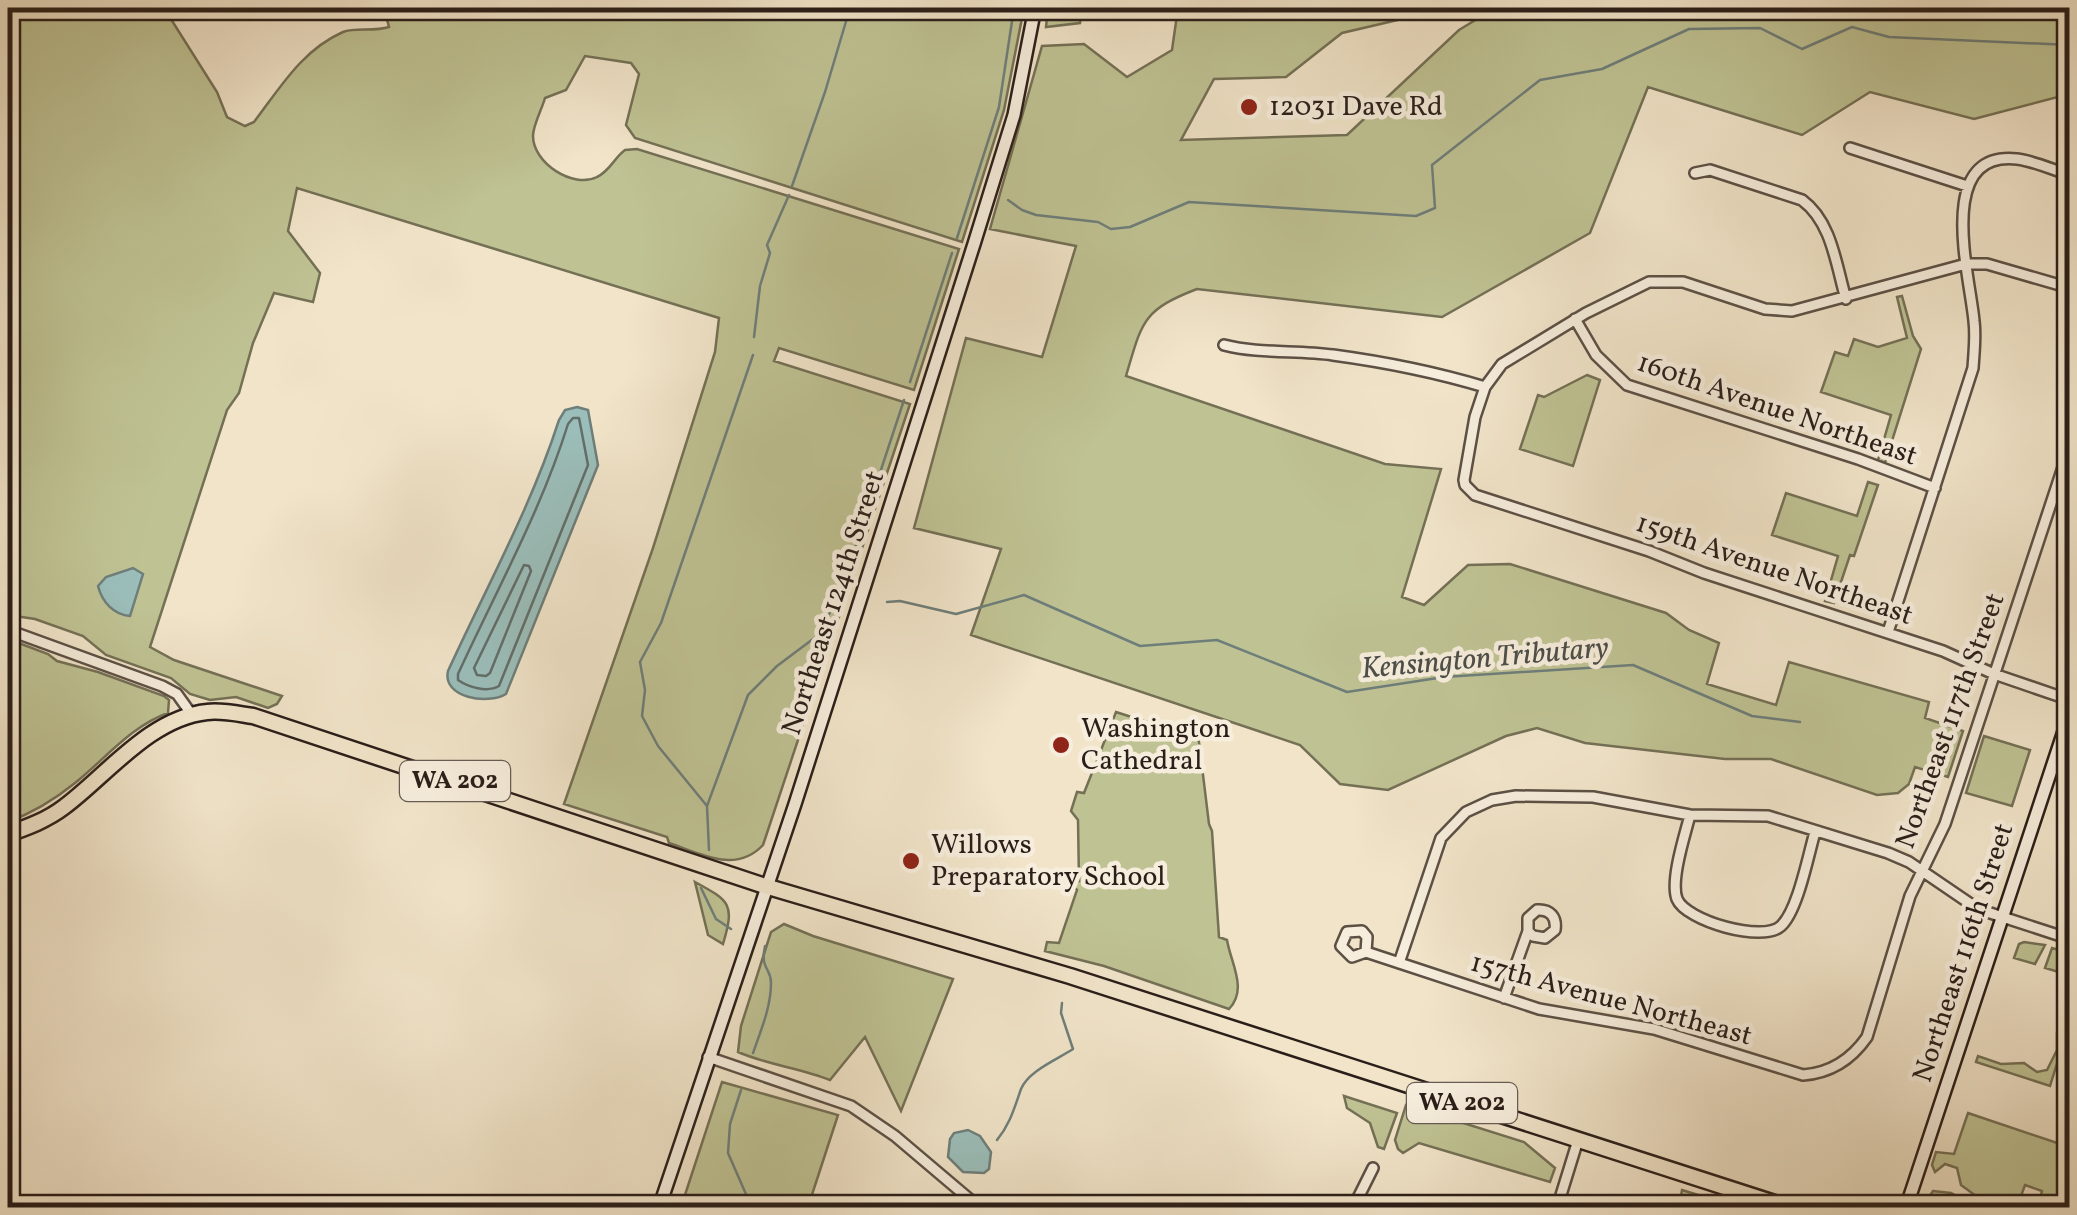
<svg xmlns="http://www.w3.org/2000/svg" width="2077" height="1215" viewBox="0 0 2077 1215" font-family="Vollkorn,serif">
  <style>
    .green { fill: #bfc293; stroke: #747056; stroke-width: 2.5; fill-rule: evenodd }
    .water { fill: #9bbeba; stroke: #6e7e7a; stroke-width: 2.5 }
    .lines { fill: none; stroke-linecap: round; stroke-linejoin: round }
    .shore { stroke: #626e6a; stroke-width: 2.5 }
    .stream { stroke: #6e7e7a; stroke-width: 2.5 }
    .street-casing { stroke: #5c5045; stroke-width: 14 }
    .secondary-casing { stroke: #2a1e19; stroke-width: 16 }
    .primary-casing { stroke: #2a1e19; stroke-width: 19 }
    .street { stroke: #f6eddc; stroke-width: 9 }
    .secondary { stroke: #f6eddc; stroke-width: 11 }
    .primary { stroke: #f1e4c9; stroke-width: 14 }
    .poi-dot { fill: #8f2418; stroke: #f6eddc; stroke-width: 4 }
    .labels { text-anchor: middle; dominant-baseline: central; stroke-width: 9; stroke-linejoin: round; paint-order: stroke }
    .shield { fill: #f6eddc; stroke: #675c54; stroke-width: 2.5 }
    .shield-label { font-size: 25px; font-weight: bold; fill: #2a1e19 }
    .poi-label { font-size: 28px; fill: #2a1e19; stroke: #f6eddc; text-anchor: start }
    .street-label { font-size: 28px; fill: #2a1e19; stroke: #f6eddc }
    .water-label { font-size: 30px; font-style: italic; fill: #4c4e49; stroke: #f6eddc }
  </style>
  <rect width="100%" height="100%" fill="#f1e4c9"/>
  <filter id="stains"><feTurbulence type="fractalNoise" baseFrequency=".002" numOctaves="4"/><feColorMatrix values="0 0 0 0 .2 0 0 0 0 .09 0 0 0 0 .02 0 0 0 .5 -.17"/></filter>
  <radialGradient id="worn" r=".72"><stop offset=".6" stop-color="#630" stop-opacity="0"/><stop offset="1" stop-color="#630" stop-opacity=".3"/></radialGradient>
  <path class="green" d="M8,8h156l53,84 10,25 18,9 9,-4c26,-34 48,-72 89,-90 12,-5 31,0 46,-5l-5,-19h640l-20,102 -42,132 -327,-104 -9,-13 13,-51 -8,-11 -46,-7 -19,34 -21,8c-3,11 -12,27 -12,38 0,27 40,53 64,41 13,-6 17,-19 28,-27l12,-1 322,100 -45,141 -135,-42 -5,13 136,43 -147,441c-27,29 -62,9 -94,-2l-2,-6 -103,-33 89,-256 62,-196 4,-34 -422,-130 -9,43 32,42 -7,29 -39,-9 -21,50 -14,50 -12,17 -77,237 24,13 108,36 -5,8 -9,4 -32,-11 -26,3 -20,-6 -19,-16 -65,-23 -23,-19 -48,-17 -27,-4z
    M1048,8h34l-2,15 -34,4z
    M1178,8h820l22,4 49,-4v86l-95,25 -104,-27 -68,43 -154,-48 -58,146 -148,84 -245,-28c-55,21 -55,33 -71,87l259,88 56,5 -39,128 22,8 44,-40 42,-1 156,49 23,17 30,13 -12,41 69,21 13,-43 140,40 -4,16 38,13 -15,46 -33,-10 -6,17 -11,9 -21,2 -106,-36h-46l-140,-16 -48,-15 -31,8 -118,54 -48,-6 -40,-39 -329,-110 30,-86 -87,-21 52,-190 76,19 34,-111 -86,-17 52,-183 42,-2 43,33 45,-27zM1419,15l58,4 -18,11 -112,105 -166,5 33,-61 72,-2 56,-44z
    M1902,296l11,40 8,13 -36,114 -7,-3 13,-45 -70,-23 14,-40 13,4 6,-17 24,8 29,-9 -10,-41z
    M1587,375l13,5 -27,86 -53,-17 18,-54 6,2z
    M1868,482l10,3 -24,71 -4,-1 -16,48 -9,-2 13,-45 -66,-21 14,-42 71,23z
    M8,639l40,15 9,7 41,11 66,24 5,4 -1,13c-37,13 -64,47 -93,70 -21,17 -43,30 -67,39z
    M1116,712l81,26 2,4 10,82 3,7 7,106 8,3c4,24 21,49 2,69l-125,-43 -59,-15 2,-9 12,1 18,-53 -7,-6 9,-3 -1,-61 -7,-9 6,-19 7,1z
    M1984,736l46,14 -18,56 -46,-13z
    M695,882c35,19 40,22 28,62l-15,-9z
    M784,924l29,12 140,43 -52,132 -36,-74 -35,43c-30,-12 -62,-15 -92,-28l3,-26 30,-94z
    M2024,942l21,3 -10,19 -21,-6 5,-14z
    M2052,948l17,5v22l-24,-7z
    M2068,1028l-18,58 -74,-24 2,-6 23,8 23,-1 13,9 10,-2 10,-20v-17z
    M722,1082l116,33 -30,92h-127z
    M1344,1096l53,17 -13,36 -6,-2 -8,-24 -23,-15z
    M1406,1105l118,37 31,26 -5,14 -131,-39 -16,10 -5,-4 -3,-9z
    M1968,1113l101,34v60h-31l4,-16 -17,-6 -8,22h-26l-30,-22 -4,-17 -12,-4 -10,8 -3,-7 4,-13 18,2z
    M1682,1190l55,17h-58z
    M1933,1191l18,2 25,14h-49v-7z"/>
  <path class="water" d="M577,407l11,3 10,55 -92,229c-18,11 -64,4 -58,-23 38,-83 83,-164 111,-251l6,-10z
    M133,568l10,6 -13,42c-16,-1 -28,-14 -32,-30l8,-9z
    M968,1130l12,6 11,16 -2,17 -5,4 -21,-1 -15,-15 2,-18 4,-6z"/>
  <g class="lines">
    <path class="shore" d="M579,418l9,47 -89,221c-12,7 -31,1 -41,-6v-6c38,-83 83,-163 110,-250l5,-6z
      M524,565l5,1 2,5 -41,102 -4,3 -9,-1 -3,-7z"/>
    <path class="stream" d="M792,186l33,-94 25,-84
      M1008,200l14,10 14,5 62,7 13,7 19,-2 59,-25 227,14 19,-8 -3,-43 108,-85 62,-11 87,-40 71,-1 42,21 50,-22 37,10 181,8
      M957,238l42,-131 15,-99
      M754,337l6,-51 10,-33 -3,-8 22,-50
      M910,382l42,-129
      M887,602l13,-1 56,13 68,-19 116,51 77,-6 130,52 97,-15 189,-12 119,51 48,6
      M707,806l-49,-60 -16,-30 3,-26 -5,-28 21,-39 92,-268
      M709,850l-2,-44 41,-111 29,-29 40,-30 23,-42 64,-194
      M701,888l15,31 15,10
      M753,1053c8,-23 18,-46 18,-70 0,-16 -11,-13 -6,-37
      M741,1090l-11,34 -2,29 24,55
      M997,1140c13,-16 17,-31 24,-51 7,-18 37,-30 52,-40l-12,-36 1,-10"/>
    <g class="street-casing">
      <path id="street" d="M1850,148l117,38
        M1695,173l15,-3 92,30c30,22 34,65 44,99
        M2070,288l-83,-24h-21l-174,47 -27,-2 -82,-27h-34l-63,31 -84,51 -17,23 -10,30 -11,63 1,5 10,10 174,56 55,22 239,78 51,23 76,26
        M1575,319l21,36 31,30 231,74 77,29
        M1224,345c35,9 73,5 109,10 52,7 102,17 152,32
        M8,630l154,56 15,8 15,21
        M1888,632l85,-264c1,-16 3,-32 1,-47 -4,-45 -40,-171 43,-162 17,2 36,11 53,16
        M1690,815c-5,20 -20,65 -13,84 9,22 86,44 104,27 17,-16 27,-70 34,-94
        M1366,952l1,-15 -5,-6 -15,1 -6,14 11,11 14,-5 173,57 115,20 149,46c28,-2 48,-15 64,-38l43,-141 35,-72 125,-378
        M1399,963l42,-125 25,-26 26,-12 24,-4 77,1 97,18 78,1 120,37 21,9 69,47 92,30
        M1504,998l24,-67v-13l9,-8c13,-1 20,7 18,20l-10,8 -12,-2 -5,-5
        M708,1057l143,49 44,30 85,72
        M1353,1208l20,-40
        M1557,1208l21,-68"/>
    </g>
    <g class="secondary-casing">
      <path id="secondary" d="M659,1208l136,-404 179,-560 40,-129 21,-107
        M1906,1208l164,-495"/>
    </g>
    <g class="primary-casing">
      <path id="primary" d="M8,834c20,-7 39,-14 56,-27 43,-32 86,-89 143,-95 15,-2 32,2 46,4l512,170 305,90 720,232"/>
    </g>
    <use href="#street" class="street"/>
    <use href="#secondary" class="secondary"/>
    <use href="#primary" class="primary"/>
  </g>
  <g class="poi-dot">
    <circle cx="1249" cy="107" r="10"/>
    <circle cx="1061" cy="745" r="10"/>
    <circle cx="911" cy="861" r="10"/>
  </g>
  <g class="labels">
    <g class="shield">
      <rect x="400" y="761" width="110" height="40" rx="8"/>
      <rect x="1407" y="1083" width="110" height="40" rx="8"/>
    </g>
    <g class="shield-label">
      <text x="455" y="781">WA 202</text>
      <text x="1462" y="1103">WA 202</text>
    </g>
    <g class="poi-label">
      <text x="1269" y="107">12031 Dave Rd</text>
      <text x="1081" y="729">Washington<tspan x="1081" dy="32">Cathedral</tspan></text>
      <text x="931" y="845">Willows<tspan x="931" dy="32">Preparatory School</tspan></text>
    </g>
    <g class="street-label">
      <text transform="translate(1777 410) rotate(19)">160th Avenue Northeast</text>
      <text transform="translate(1774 570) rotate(19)">159th Avenue Northeast</text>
      <text transform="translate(834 603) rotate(-72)">Northeast 124th Street</text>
      <text transform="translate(1951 721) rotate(-70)">Northeast 117th Street</text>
      <text transform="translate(1964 953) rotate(-72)">Northeast 116th Street</text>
      <text transform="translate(1611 1000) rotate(15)">157th Avenue Northeast</text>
    </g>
    <g class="water-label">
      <text transform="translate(1485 659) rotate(-5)">Kensington Tributary</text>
    </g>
  </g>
  <rect width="2077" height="1215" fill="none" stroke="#f1e4c9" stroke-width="40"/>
  <rect x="10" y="10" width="2057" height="1195" fill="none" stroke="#2a1e19" stroke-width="5"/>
  <rect x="20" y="20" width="2037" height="1175" fill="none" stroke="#2a1e19" stroke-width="2.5"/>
  <rect width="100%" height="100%" filter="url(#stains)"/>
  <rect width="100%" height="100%" fill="url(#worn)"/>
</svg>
